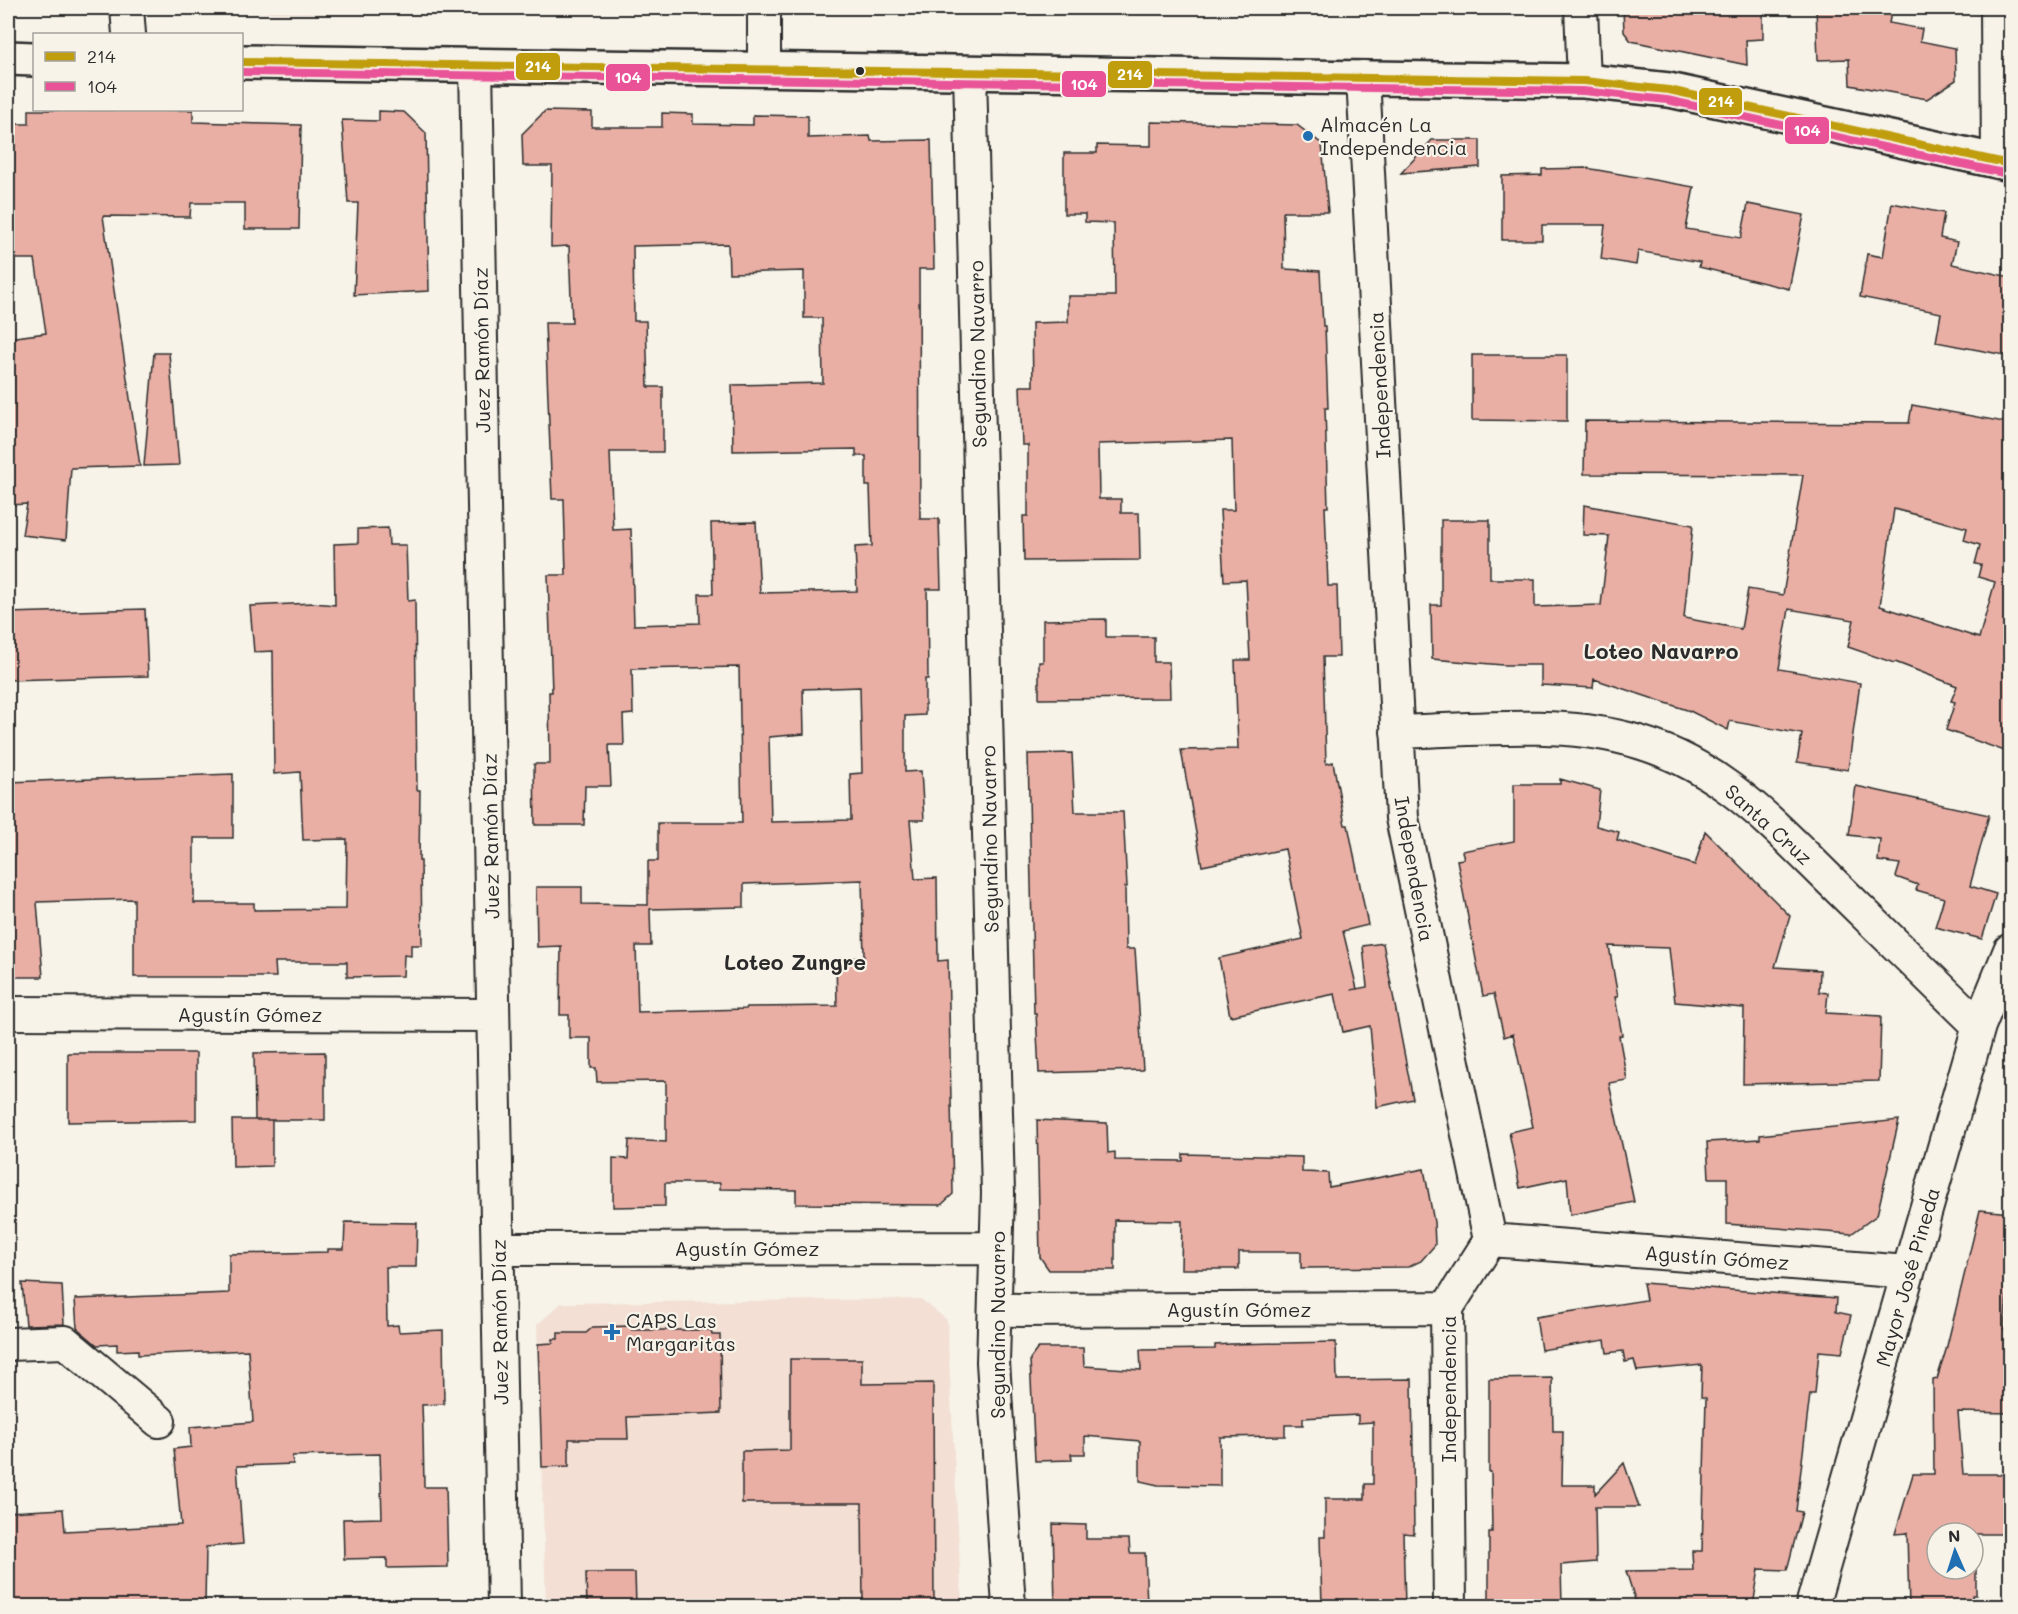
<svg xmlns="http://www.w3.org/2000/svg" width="2018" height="1614" viewBox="0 0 2018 1614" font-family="Mali,sans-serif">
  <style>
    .built { fill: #f3dfd4 }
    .building { fill: #e9afa5; stroke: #2b2b2b; stroke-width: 1.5; fill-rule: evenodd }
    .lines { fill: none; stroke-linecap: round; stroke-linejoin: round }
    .minor-casing { stroke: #2b2b2b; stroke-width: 36 }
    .tertiary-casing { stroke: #2b2b2b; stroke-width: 38 }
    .minor { stroke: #f7f3e8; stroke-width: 32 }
    .tertiary { stroke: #f7f3e8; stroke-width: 33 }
    .bus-1-casing { stroke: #f7f3e8; stroke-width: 12 }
    .bus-2-casing { stroke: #f7f3e8; stroke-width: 12 }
    .bus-1 { stroke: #bf9d0d; stroke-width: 8 }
    .bus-2 { stroke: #e95297; stroke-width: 8 }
    .bus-dot { fill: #2b2b2b; stroke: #f7f3e8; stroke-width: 2 }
    .poi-dot { fill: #1f6fb2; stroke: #f7f3e8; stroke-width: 2 }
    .labels { text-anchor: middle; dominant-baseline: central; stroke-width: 4.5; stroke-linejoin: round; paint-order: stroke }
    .poi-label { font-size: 20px; fill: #2b2b2b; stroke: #f7f3e8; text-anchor: start }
    .street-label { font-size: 20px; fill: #2b2b2b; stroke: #f7f3e8 }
    .neighbourhood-label { font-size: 21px; font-weight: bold; fill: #2b2b2b; stroke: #f7f3e8 }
    .line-badge { stroke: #f7f3e8; stroke-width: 2 }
    .badge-label { font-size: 16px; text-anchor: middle; font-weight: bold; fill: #fff }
  </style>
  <rect width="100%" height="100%" fill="#f7f3e8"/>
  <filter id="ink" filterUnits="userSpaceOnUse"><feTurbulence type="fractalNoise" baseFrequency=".0167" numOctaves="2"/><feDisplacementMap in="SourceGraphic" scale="12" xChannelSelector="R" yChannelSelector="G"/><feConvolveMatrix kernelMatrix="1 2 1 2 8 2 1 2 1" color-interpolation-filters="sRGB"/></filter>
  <g filter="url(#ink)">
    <path class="built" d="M184,8h235l1,7 -232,-4z
      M921,1299l26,21 15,286h-416l-9,-281 24,-22z"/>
    <path class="building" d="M1623,8h140v31l-17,1 1,25 -116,-24 -7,-9z
      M1816,8h76l-3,15 33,6 -2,12 35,7 1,32 -29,19 -77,-14 -1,-26 -31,1z
      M29,110h164v12l108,3 -2,104h-54v-26h-54l-1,14 -87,-1 37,250 -69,2 -5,72 -44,-5 5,-31 -19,1v-167l38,-5 -11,-74h-27v-135h21z
      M379,111l25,1 22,21 3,158 -75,4 4,-92h-10l-6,-83 37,1z
      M545,111l47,1v15h70v-14l31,1v10l60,1v-10l55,1v22l62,-2 1,5 60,-1 3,129h-15l1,250h19l2,70h-14l1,90h-3v36l-20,1v56l16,-1 3,49h-14l5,59 22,-1 1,83 10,-1 5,234 -12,11 -145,-1v-14l-76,-1v-6h-55v23l-52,1v-49l15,1 1,-19 37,2v-61l-69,1 -1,-14h-5v-30h-22v-23h-9l1,-69 -24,1 -1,-60h46v17l66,1v-44h10v-38h84l-3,-156 -107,2 1,45 -10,1 1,30h-15l2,41h-26l-1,39h-49l-1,-61h16l-1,-72h3l-4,-117h18l-2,-76h-12l-7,-176h27l-3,-77 -18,1 1,-81h-29l-1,-32zM728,244l1,29 75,-2v47h18l1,65 -91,2 1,66 123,-2v7h10v30h4l2,60 -17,1 2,44 -97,2 -4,-71 -45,1 2,71h-14l1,29 -66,2 -3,-96 -18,1 -3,-78h53v-65h-15l-2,-66h-12l-1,-75zM860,687l2,86 -12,1 1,46 -80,2 -2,-85 35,-3 -1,-45zM862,880l2,77 -28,2 1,47 -90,1 -1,2 -108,3 -2,-66h15l-1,-37 94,-2v-23z
      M1151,122l146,3 25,19 6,68h-45l1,57 36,2 3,55h2l3,82h-3l3,99h-3l3,79h9l2,71h-16l3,107 7,-2 12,63h3l20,100 -25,6 14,58 -6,1 16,-3 -4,-41 20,-3 30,156 -36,8 -7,-81 -27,6 -8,-38 -105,22 -11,-58 84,-19 -18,-90 -83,17 -21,-116 57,-1 -3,-89h15l-4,-80 -22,1 -4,-71h14l-2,-70 -134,4 1,55h22v14h18l1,47 -116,1 -1,-45h5v-71h-6l-2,-59h13l-1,-63 36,-1v-26h47l-1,-73 -29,-1v-8h-21v-61h33v-8l54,1z
      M1432,140h48v27l-79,6z
      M1586,168l108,19 -8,42 55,9 7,-34 56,11 -15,74 -90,-22 1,-5 -62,-11 -2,14 -35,-6 4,-34h-63v15h-40v-64l40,-1v-6z
      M1892,203l52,10 -4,25 17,4 -5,22 58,13v79l-74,-14 5,-29 -81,-16 7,-43 16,3z
      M154,353h15l10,112 -35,1z
      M1472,355h95v66l-95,-1z
      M1912,405l98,18v330l-64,-23 9,-28 -4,-1 6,-15 -62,-24 -1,1 -46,-16 6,-27 -65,-11 -10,60 81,14 -12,87 -51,-8 5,-28 -72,-13 -2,9 -38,-19 -96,-32 -1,9 -52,-3v-20h-38l-71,-6 -1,-54h10v-85h49v59h45v28l66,-2 8,-69 -26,-1 1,-30 109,20 -9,93 57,11 7,-40 35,6 20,-120 -219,-1 1,-53 324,2zM1894,509l73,19 -3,12 16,5 -5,19 6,1 -3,12 17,5 -16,56 -99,-32z
      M388,528l1,17h17l2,56 7,-1 2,190h3l-1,71h2l1,84h-11v11l-7,-1 -1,21 -56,1v-15h-72l1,15h-142v-78l-97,3 6,75h-35v-195l225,-8v64h-39v65h60v7l92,-1 1,-70 -44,1 -3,-68 -26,2 -1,-123 -19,1 -4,-46 63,-3 22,2 -1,-61 24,-1v-14z
      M145,609l3,67 -140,4v-67z
      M1106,619v18h48v25h15l1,36 -131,1v-37h4v-42z
      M1072,753l3,59h48l4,75h-2l1,62h9l8,121 -104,3 -3,-60h-2l-6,-259z
      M1560,779l40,11 -4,36 23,6 -2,8 78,25 10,-34 85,85 -15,51 45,3 -1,22 9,1 -2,20 55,3 -2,65 -136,3 1,-76 -69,-6 -6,-54 -60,-2 9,51h-3l7,38 -3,1 8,44 -18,3 25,119 -64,13 -3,-37 -47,10 -11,-56 24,-5 -20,-93 -9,3 -10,-43 -11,2 -26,-136 7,-1 -2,-8 52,-10v-57h46z
      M1856,786l133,29 -19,71 26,8 -14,45 -47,-12 9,-29 -28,-8 2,-5 -22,-8 4,-13 -22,-3 2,-22 -31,-4z
      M325,1052v68h-70l-1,-67z
      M68,1053h128v67l-128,2z
      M232,1120h40v46l-39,1z
      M1037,1120l70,3 1,30 7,-1v8l68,1v-7l119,3v15l26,1 1,14 95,-18 10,53 1,23 -14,16 -13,6 -107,1v-16h-62v17h-58l1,-48 -67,-1v50h-66l-9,-13z
      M1899,1120l-22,95 -26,19 -124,-10v-46h-18l-2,-36 53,-3v-4z
      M1980,1210l30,3v44l-6,73h6v83l-52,-1 5,62h47v60h-34v61h-4l1,11h-64l-2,-73 -12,1 18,-60h21l-1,-94 4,-1 9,-29zM1937,1533h36v36h-36z
      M345,1222l72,1 -1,44h-30l1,59 11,-1 1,7 44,-2 1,74 -22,1 1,27 1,55h22l2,80 -61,1v-10l-43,1 -1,-40 39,-1 -2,-64 -88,2 1,8 -56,2 6,78 -37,3 -1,59h-113v-3l-84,3v-94l55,-3 2,22 116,-6 -7,-76 17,-2 -1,-20 63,-5 -5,-72 -110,5v-5l-21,1v-7l-20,1 -20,-17 -2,-29 154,-6v-39l99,-2v-3h16z
      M22,1283l40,2 2,39 -38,1z
      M1643,1283l194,15 -1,14 15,3 -9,38 -23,-2 -4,43h-5l-14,117 6,1 -15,58 -28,-1 -6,37h-116l-11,-35 67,-1 -1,-19h10l4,-153 -5,-1 1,-32 -65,6 -3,-11 -9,2 -2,-11 -16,2 -2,-13 -64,10 -5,-33 110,-17z
      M632,1326v4h79l1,5h8l1,78 -94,4 1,22h-59v27l-27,1 -4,-123 15,-1v-4h5v-6h28l7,-6z
      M1336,1342l1,38 75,-1 2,155 -11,-1 2,73h-83l-2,-69h5v-38h40v-15h8v-62l-15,1v-8l-55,3v7h-18v11l-65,1v49l-62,-1 -18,-4v-40l-55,-5v18h-14l1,6 -37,1 -5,-102 8,-11h45l1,18 57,4 -1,-20 75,-1v-4l16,-1z
      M790,1359h72v25l71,-1 1,223h-71l-1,-103h-120v-52l48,-1z
      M1552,1378l1,53h10l-1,54h33v9l29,-31 15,44h-44l1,55 -35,3 1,41h-73v-74h3l-1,-60h-2v-93z
      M1053,1524l33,1v14h43l1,14h15l2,53h-92z
      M586,1573h49l1,33h-49z"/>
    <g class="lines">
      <g class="minor-casing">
        <path id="minor" d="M127,8l2,26
          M1581,8l3,73
          M1997,8l1,154
          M476,65l28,1541
          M764,69v-61
          M970,72l28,1121 -5,169 16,244
          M1363,77l39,741 88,422 -43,68 3,298
          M1397,732c74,-2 160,-12 231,7 93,24 146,87 211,150 47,46 93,91 140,137
          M8,1013l485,2
          M1490,1240l418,32
          M498,1249l498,-1
          M995,1310l452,-2
          M8,1344l57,-2 94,79
          M1812,1606l167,-580 31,-76"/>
      </g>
      <g class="tertiary-casing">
        <path id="tertiary" d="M8,58l26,1
          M242,62l1342,19 85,9 341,74"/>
      </g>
      <use href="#minor" class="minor"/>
      <use href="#tertiary" class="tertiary"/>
      <g class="bus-1-casing">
        <path id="bus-1" d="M242,62l1342,19 85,9 341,74"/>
      </g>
      <g class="bus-2-casing">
        <path id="bus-2" d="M242,72l1341,19 84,9 341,74"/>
      </g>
      <use href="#bus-1" class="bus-1"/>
      <use href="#bus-2" class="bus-2"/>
    </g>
  </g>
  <circle class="bus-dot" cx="860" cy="71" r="5"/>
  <g class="poi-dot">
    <circle cx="1308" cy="136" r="6"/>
    <path d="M609 1323h6v6h6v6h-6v6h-6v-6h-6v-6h6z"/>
  </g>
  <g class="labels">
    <g class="poi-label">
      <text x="1320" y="124">Almacén La<tspan x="1320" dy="23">Independencia</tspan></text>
      <text x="626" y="1320">CAPS Las<tspan x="626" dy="23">Margaritas</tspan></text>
    </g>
    <g class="street-label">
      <text transform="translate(481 350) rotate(-91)">Juez Ramón Díaz</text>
      <text transform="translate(977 354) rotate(-91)">Segundino Navarro</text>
      <text transform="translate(1379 385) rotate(-93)">Independencia</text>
      <text transform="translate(1769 824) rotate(42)">Santa Cruz</text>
      <text transform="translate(490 836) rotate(-91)">Juez Ramón Díaz</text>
      <text transform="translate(989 839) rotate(-91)">Segundino Navarro</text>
      <text transform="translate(1415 869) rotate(80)">Independencia</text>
      <text x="250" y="1014">Agustín Gómez</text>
      <text x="747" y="1248">Agustín Gómez</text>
      <text transform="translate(1717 1257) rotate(4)">Agustín Gómez</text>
      <text transform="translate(1907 1277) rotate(-74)">Mayor José Pineda</text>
      <text x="1239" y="1309">Agustín Gómez</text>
      <text transform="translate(499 1322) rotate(-91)">Juez Ramón Díaz</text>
      <text transform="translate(997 1325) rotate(-90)">Segundino Navarro</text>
      <text transform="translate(1448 1389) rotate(-90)">Independencia</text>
    </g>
    <g class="neighbourhood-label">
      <text x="1661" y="650">Loteo Navarro</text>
      <text x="795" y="961">Loteo Zungre</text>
    </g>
  </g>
  <g class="line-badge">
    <rect x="515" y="52" width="46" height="29" rx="6" fill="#bf9d0d"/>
    <rect x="1107" y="60" width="46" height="29" rx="6" fill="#bf9d0d"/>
    <rect x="605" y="63" width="46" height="29" rx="6" fill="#e95297"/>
    <rect x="1061" y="70" width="46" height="28" rx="6" fill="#e95297"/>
    <rect x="1698" y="87" width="45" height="29" rx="6" fill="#bf9d0d"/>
    <rect x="1784" y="116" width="46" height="29" rx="6" fill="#e95297"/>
  </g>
  <g class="badge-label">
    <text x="538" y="72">214</text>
    <text x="1130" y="80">214</text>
    <text x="628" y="83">104</text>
    <text x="1084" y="90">104</text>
    <text x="1721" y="107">214</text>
    <text x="1807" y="136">104</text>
  </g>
  <rect width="2018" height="1614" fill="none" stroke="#f7f3e8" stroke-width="30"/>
  <rect x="15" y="15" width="1988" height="1584" fill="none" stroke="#2b2b2b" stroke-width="2" filter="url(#ink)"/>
  <rect x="33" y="33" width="210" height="78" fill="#f7f3e8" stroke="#a5a39c" stroke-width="1.5"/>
  <rect x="45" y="52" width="30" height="9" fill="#bf9d0d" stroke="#a5a39c" stroke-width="1.5"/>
  <text x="87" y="63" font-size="18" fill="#2b2b2b">214</text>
  <rect x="45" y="82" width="30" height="9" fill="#e95297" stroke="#a5a39c" stroke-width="1.5"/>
  <text x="87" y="93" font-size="18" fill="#2b2b2b">104</text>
  <g transform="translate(1955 1551) rotate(357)"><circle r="28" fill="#f7f3e8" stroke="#a5a39c" stroke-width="1.5"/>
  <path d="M0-4.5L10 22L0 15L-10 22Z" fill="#1f6fb2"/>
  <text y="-9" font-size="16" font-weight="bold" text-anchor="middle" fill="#2b2b2b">N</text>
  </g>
</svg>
